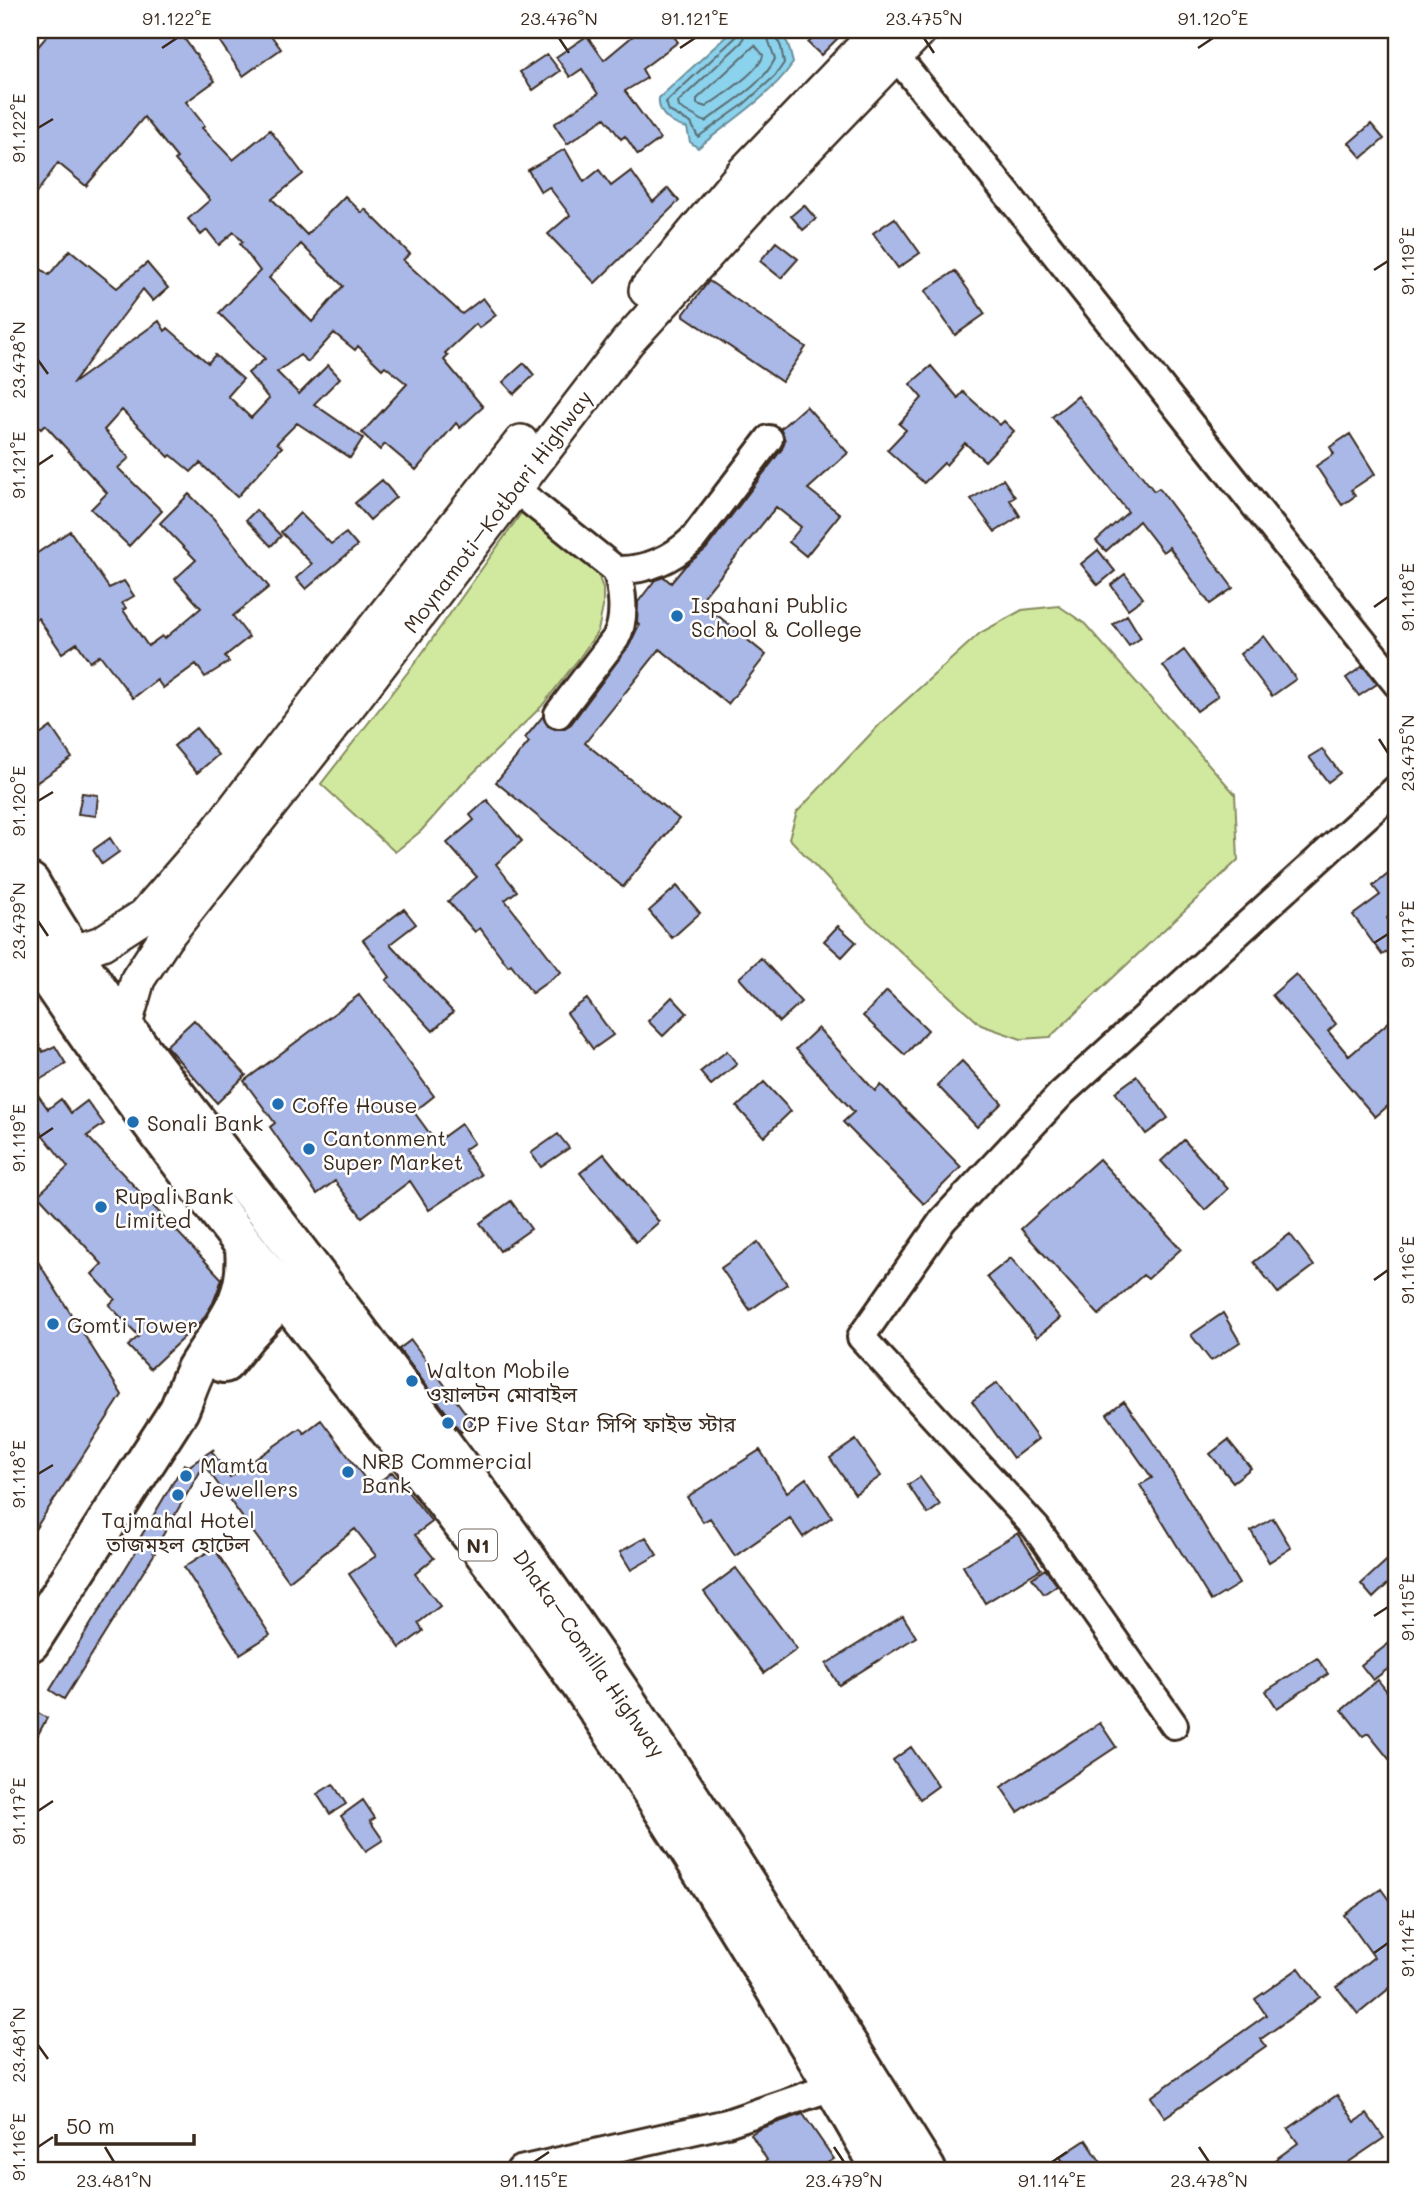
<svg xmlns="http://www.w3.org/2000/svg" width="1427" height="2200" viewBox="0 0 1427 2200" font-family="Mali,'Noto Sans Bengali',sans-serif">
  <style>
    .green { fill: #d1e99f; stroke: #868a5e; stroke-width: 2 }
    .water { fill: #8bd2ed; stroke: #6b8f9a; stroke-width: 2 }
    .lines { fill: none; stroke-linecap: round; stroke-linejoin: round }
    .shore { stroke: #5b6d71; stroke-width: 2 }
    .building { fill: #a9b8e7; stroke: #3b2a1e; stroke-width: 2; fill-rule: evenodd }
    .minor-casing { stroke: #3b2a1e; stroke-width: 32 }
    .major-casing { stroke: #3b2a1e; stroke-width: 38 }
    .highway-casing { stroke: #3b2a1e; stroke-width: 44 }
    .minor { stroke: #fff; stroke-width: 26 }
    .major { stroke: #fff; stroke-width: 33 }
    .highway { stroke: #fff; stroke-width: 38 }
    .ticks { fill: none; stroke: #3b2a1e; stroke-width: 2.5 }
    .poi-dot { fill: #1f6fb2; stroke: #fff; stroke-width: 2.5 }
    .labels { text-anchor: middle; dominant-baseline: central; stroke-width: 5; stroke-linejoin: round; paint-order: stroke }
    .shield { fill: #fff; stroke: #766a62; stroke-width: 2 }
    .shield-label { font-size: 19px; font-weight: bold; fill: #3b2a1e }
    .street-label { font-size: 21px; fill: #3b2a1e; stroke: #fff }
    .poi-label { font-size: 21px; fill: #3b2a1e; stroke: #fff; text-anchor: start }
    .neatline { fill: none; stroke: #3b2a1e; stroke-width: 2.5 }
    .ticks-label { font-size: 18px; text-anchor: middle; fill: #3b2a1e }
  </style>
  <rect width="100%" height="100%" fill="#fff"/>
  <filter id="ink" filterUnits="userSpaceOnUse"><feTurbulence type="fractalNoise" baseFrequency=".0143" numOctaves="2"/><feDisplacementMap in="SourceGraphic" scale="14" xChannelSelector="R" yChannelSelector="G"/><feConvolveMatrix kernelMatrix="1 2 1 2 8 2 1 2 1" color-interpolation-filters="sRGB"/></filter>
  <g filter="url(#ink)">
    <path class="green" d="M524,509l73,62 6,18v18l-5,24 -18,26 -39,50 -75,73 -45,51 -26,21 -74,-68 97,-125z
      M1059,606l26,18 150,170 3,66 -188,177 -29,2 -40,-14 -113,-103 -79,-84 8,-26 84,-89 99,-90 42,-23z"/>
    <path class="water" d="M733,30h46l9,14 5,19c-25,36 -63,58 -95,85l-8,-6 -3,-14c-15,-3 -30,-14 -28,-30z"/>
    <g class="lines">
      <path class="shore" d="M737,30l-2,8 -69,64 3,9 22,12 7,14 45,-32 32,-29 9,-13 -3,-16 -8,-17
        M746,30l-4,12 -64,60 1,5 26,15c23,-18 57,-36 70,-63l-10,-29
        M755,45l8,10c-1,15 -44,42 -57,52l-9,-3v-5z"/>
    </g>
    <path class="building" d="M52,30h126l37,51 -29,21 19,24 -3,2 31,32 37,-30 33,44 -31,25 35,36 38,-39 17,17 3,-4 45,45 -7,6 59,54 21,-16 13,17 -17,13 -3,-4 -31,29 3,3 -4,4 39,47 -23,21 -4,-5 -40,47 -31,-26 -5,6 -18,-17 45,-49 -22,-18 -3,3 -24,-23 -3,4 -21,-17 -26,29 -8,-7 -23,17 22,22 29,-29 12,13 -26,26 49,34 -13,20 -53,-35 -20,20 5,4 -45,50 -37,-34 -9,9 -20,-17 -2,2 -47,-47 -18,20 25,28 -11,10 44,43 -33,35 -38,-37 16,-16 -62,-68 -4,4 -11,-10v-103l8,-11 -8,-6v-38l19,14 21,-25 47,38 30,-25 21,25 -15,13 -10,-12 -71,95 87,-63 6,10 3,-3 40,35 7,-8 28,24 -15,17 23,22 18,-19 -21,-26 17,-14 -46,-46 41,-42 -20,-27 3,-2 -9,-10 -15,13 -12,-15 -6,5 -13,-16 22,-19 -35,-40 2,-2 -33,-41 -58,69 -28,-23 -28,39v-146zM301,244l42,42 -31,36 -43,-44z
      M212,30h55l14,19 -38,27z
      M640,30h29l9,12 -36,27 5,9 -22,13 35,48 -22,16 -13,-19 -4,3 -16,-21 -38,26 -13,-20 44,-30 -16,-25 -12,8 -14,-20 31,-21 17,24z
      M822,30h24l-25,25 -13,-12z
      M547,54l13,17 -27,19 -13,-18z
      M1371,124l13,15 -22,19 -13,-15z
      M565,149l19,33 15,-12 12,16 20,-15 22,31 15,-14 11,13 -84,82 -47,-49 22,-19 -21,-28 -8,5 -13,-22z
      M804,205l12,14 -13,11 -12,-14z
      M895,218l25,35 -22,15 -25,-35z
      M776,242l22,17 -17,19 -21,-17z
      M955,271l30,43 -30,21 -30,-44z
      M709,281l97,66 -24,35 -99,-67z
      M524,363l10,12 -20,19 -11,-12z
      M931,366l27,32 5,-6 37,33 4,-4 10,10 -29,30 -20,-18 -19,22 -2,-2 -20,20 -37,-33 19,-20 -7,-6 23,-26 -12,-14z
      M1078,396l76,95 5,-3 74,100 -23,16 -41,-57 -6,5 -24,-31 -33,30 -10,-10 32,-29 -76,-95z
      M806,406l42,47 -40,36 32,25 -34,42 -17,-14 12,-15 -25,-20 -76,94 66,54 -38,49 -68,-55 -75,94 94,76 -56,68 -127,-105 33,-40 -4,-4 18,-22 5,10 7,3h8l8,-5 59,-80 9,-19 -2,-2 1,-21 17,-22 9,-3 7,6 14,-17 21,-17 76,-100 3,-9 -5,-11z
      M1350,434l25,40 -24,16 4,6 -13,9 -26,-39 18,-12 -4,-7z
      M1003,479l12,18 -5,3 10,16 -25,16 -24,-33z
      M382,480l14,17 -26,23 -15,-17z
      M189,494l25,25 55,68 -36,29 16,21 -24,19 4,6 -24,15 -9,-13 -33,24 -6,-8 -24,18 -33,-43 -10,7 -13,-19 -15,10 -24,-35 -8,5v-65l40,-27 39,57 15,-7 10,15 -12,7 4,5 -3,2 25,36 14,-10 2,3 37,-31 -26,-29 21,-19 -36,-37z
      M256,510l25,26 -10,10 -25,-26z
      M300,513l31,31 15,-11 11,13 -51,43 -10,-11 16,-14 -31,-32z
      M1098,550l17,21 -17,14 -17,-21z
      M1125,574l18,24 -15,11 -17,-24z
      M1127,615l14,23 -12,8 -16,-22z
      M1264,636l32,43 -24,17 -32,-42z
      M1184,650l34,46 -21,15 -34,-45z
      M1363,666l14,18 -18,12 -13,-18z
      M51,727l21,31 -42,29v-45z
      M196,728l22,27 -21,18 -23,-27z
      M1322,749l18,24 -12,9 -19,-25z
      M82,793l16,2 -2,21 -18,-2z
      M487,800l35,41 -26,23 21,27 -12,9 56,72 -29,21 -21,-29 -3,2 -28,-38 -5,4 -27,-31 29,-24 -30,-34 27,-23 -4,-5z
      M110,838l9,14 -17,12 -9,-14z
      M1397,867v43l-10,8 10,17v11l-15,9 -29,-40 27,-20 -7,-9z
      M677,886l23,27 -28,25 -23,-27z
      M404,909l12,15 -26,20 63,68 -20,19 -47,-51 4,-3 -27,-37z
      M838,926l18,16 -14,15 -18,-16z
      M761,958l40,44 -22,20 -40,-44z
      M1296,974l40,50 -8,7 21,25 48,-41v83l-22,19 -103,-122z
      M887,991l41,39 -23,25 -42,-39z
      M359,995l75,101 -20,16 22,30 25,-18 13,19 -10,7 17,25 -52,35 -19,-29 -48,36 -27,-36 -18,13 -47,-67 5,-4 -31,-42z
      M672,997l15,16 -24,23 -15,-15z
      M587,999l26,36 -20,14 -26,-36z
      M194,1020l52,55 -29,28 -51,-57z
      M818,1028l57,63 6,-6 80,82 -37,37 -81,-82 11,-10 -58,-63z
      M30,1029l13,23 12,-6 11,18 -35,21 17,24 13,-10 10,14 16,-12 17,23 -17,12 135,143 -9,24 -10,16 -53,50 -22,-23 11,-10 -30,-31 6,-6 -23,-25 10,-10 -64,-69 30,-28 -38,-48z
      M727,1051l10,13 -26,21 -11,-13z
      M962,1061l40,42 -25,24 -40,-42z
      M1137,1076l31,42 -22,16 -31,-42z
      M764,1082l27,29 -27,26 -27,-30z
      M558,1134l11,14 -28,19 -10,-14z
      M1184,1140l44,49 -23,21 -44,-49z
      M604,1154l55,68 -23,20 -56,-69z
      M1099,1159l82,90 -33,30 -5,-4 -44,40 -78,-86z
      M511,1201l20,28 -31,22 -20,-28z
      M1290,1234l24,32 -36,27 -24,-31z
      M758,1242l29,42 -37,26 -29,-42z
      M30,1249l92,146 -92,142z
      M1011,1258l49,60 -23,19 -50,-60z
      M1223,1313l17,29 -29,19 -20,-26z
      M411,1340l62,83 -12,9 -62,-83z
      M997,1383l41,56 -25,19 -41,-57z
      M1124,1401l37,53 78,130 -28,17 -71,-116 12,-7 -45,-64z
      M321,1420l45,60 2,-2 6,8 18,-14 40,50 -17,13 19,23 -19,16 25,32 -22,17 5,8 -23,17 -51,-74 27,-18 -21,-27 -66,52 -85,-116 -51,87 2,1 -91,146 -14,-9 93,-150 -3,-2 44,-74 5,2 25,-17 -2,3 18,25 70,-49 4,5z
      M856,1440l25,36 -26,18 -25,-36z
      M1228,1440l23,28 -18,14 -23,-28z
      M760,1450l27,42 19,-14 26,39 -29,20 -13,-19 -55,38 -25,-38 -7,4 -16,-25z
      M920,1477l20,28 -12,9 -20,-29z
      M1273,1518l18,30 -22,14 -18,-31z
      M1018,1533l23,36 -56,34 -22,-37z
      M646,1537l11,18 -26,15 -11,-18z
      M214,1548l56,87 -30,19 -56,-87z
      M1397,1551v24l-24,23 -12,-14z
      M736,1568l61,81 -33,24 -60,-81z
      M1045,1569l12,16 -13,9 -12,-16z
      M903,1616l13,21 -77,48 -13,-21z
      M1397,1637v25l-24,18 -12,-15z
      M1317,1658l11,16 -51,34 -11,-17z
      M1378,1680l19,24v65l-29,-36 -5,3 -21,-26z
      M35,1711l12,7 -17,31v-29z
      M1100,1723l16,24 -98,65 -17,-25z
      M911,1747l27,39 -18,13 -27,-39z
      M333,1784l13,20 -16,10 -13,-20z
      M363,1800l12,18 -5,3 13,19 -17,11 -25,-35z
      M1381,1889l16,22v71l-39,32 -21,-27 37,-30 -30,-42z
      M1299,1968l21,29 -59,42 5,7 -101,71 -14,-20 115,-82 -11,-16z
      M1337,2095l18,27 12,-8 17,24 -47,32h-76l37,-27 -10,-14z
      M803,2114l31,45 -18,11h-66l17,-10 -16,-26 10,-6z
      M1086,2140l20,30h-37l-9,-13z"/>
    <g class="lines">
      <g class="minor-casing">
        <path id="minor" d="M895,55c170,208 334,420 502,629
          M514,488l102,82c30,1 55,-10 77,-31l76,-100
          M558,714l58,-76c10,-19 7,-48 0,-68
          M1174,1725l-138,-197 -175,-191 82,-117 118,-126 336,-306
          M520,2170l207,-47 108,-37"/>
      </g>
      <g class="major-casing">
        <path id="major" d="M646,290l98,-118 136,-142
          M72,953l30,-10 42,-27 72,-83 110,-144 195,-247
          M124,1028l14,-49 27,-41 188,-238 275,-359 125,-137 167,-174"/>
      </g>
      <g class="highway-casing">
        <path id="highway" d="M30,883c66,117 152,220 235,326 74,95 146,193 218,290 160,215 301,444 443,671
          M30,950c158,240 349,456 518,688 58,80 112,165 165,250 58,93 115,186 169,282
          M224,1363l23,-29 37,-39
          M30,1642l149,-232c6,-13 10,-28 17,-41 26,-43 54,-66 49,-120"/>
      </g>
      <use href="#minor" class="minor"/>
      <use href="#major" class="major"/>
      <use href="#highway" class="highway"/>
    </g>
  </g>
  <path class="ticks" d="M559,38l10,15M924,38l10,15M162,48l15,-10M680,48l15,-10M1198,48l15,-10M38,128l15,-9M1374,270l14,-9M38,360l10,14M38,465l15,-10M1374,607l14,-10M1379,739l9,14M38,801l15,-9M38,921l10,15M1374,943l14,-9M38,1138l15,-10M1374,1280l14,-10M38,1474l15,-9M1374,1616l14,-9M38,1811l15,-10M1374,1953l14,-10M38,2045l10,14M38,2147l15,-10M105,2147l9,15M834,2147l10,15M1199,2147l10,15M534,2162l15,-10M1052,2162l15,-10"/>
  <g class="poi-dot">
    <circle cx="677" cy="616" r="7"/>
    <circle cx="278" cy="1104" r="7"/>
    <circle cx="133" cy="1122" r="7"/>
    <circle cx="309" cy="1149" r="7"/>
    <circle cx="101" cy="1207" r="7"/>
    <circle cx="53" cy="1324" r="7"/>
    <circle cx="412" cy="1381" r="7"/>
    <circle cx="448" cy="1423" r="7"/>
    <circle cx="348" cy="1472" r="7"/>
    <circle cx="186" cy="1476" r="7"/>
    <circle cx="178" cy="1495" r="7"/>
  </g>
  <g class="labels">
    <rect class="shield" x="459" y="1529.5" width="38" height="31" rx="5"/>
    <g class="shield-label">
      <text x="478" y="1545">N1</text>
    </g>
    <g class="street-label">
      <text transform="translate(497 511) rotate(-53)">Moynamoti–Kotbari Highway</text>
      <text transform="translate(590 1653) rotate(55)">Dhaka–Comilla Highway</text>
    </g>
    <g class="poi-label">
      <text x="691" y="604">Ispahani Public<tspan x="691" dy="24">School &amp; College</tspan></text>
      <text x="292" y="1104">Coffe House</text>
      <text x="147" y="1122">Sonali Bank</text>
      <text x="323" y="1137">Cantonment<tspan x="323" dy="24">Super Market</tspan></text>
      <text x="115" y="1195">Rupali Bank<tspan x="115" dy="24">Limited</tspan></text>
      <text x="67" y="1324">Gomti Tower</text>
      <text x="426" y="1369">Walton Mobile<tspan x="426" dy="24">ওয়ালটন মোবাইল</tspan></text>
      <text x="462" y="1423">CP Five Star সিপি ফাইভ স্টার</text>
      <text x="362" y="1460">NRB Commercial<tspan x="362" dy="24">Bank</tspan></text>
      <text x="200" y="1464">Mamta<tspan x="200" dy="24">Jewellers</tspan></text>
      <text x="178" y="1519" text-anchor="middle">Tajmahal Hotel<tspan x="178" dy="24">তাজমহল হোটেল</tspan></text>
    </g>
  </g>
  <rect width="1427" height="2200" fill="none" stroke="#fff" stroke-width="77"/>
  <path d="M56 2134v10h138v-10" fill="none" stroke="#3b2a1e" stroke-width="3.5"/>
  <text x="66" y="2134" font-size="21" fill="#3b2a1e" stroke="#ffffff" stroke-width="5" paint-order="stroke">50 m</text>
  <rect x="38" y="38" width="1350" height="2124" class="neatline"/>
  <g class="ticks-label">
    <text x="177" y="25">91.122°E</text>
    <text x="559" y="25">23.476°N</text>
    <text x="695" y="25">91.121°E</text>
    <text x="924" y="25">23.475°N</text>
    <text x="1213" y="25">91.120°E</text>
    <text transform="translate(19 128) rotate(-90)" y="6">91.122°E</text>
    <text transform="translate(1408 261) rotate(-90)" y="6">91.119°E</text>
    <text transform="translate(19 360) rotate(-90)" y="6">23.478°N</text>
    <text transform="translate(19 465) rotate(-90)" y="6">91.121°E</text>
    <text transform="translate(1408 597) rotate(-90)" y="6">91.118°E</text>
    <text transform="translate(1408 753) rotate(-90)" y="6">23.475°N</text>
    <text transform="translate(19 801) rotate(-90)" y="6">91.120°E</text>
    <text transform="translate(19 921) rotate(-90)" y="6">23.479°N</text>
    <text transform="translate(1408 934) rotate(-90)" y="6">91.117°E</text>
    <text transform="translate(19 1138) rotate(-90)" y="6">91.119°E</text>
    <text transform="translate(1408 1270) rotate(-90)" y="6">91.116°E</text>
    <text transform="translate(19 1474) rotate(-90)" y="6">91.118°E</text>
    <text transform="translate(1408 1607) rotate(-90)" y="6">91.115°E</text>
    <text transform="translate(19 1811) rotate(-90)" y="6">91.117°E</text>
    <text transform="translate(1408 1943) rotate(-90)" y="6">91.114°E</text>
    <text transform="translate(19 2045) rotate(-90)" y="6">23.481°N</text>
    <text transform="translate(19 2147) rotate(-90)" y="6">91.116°E</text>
    <text x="114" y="2187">23.481°N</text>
    <text x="534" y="2187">91.115°E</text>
    <text x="844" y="2187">23.479°N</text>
    <text x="1052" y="2187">91.114°E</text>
    <text x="1209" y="2187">23.478°N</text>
  </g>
</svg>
